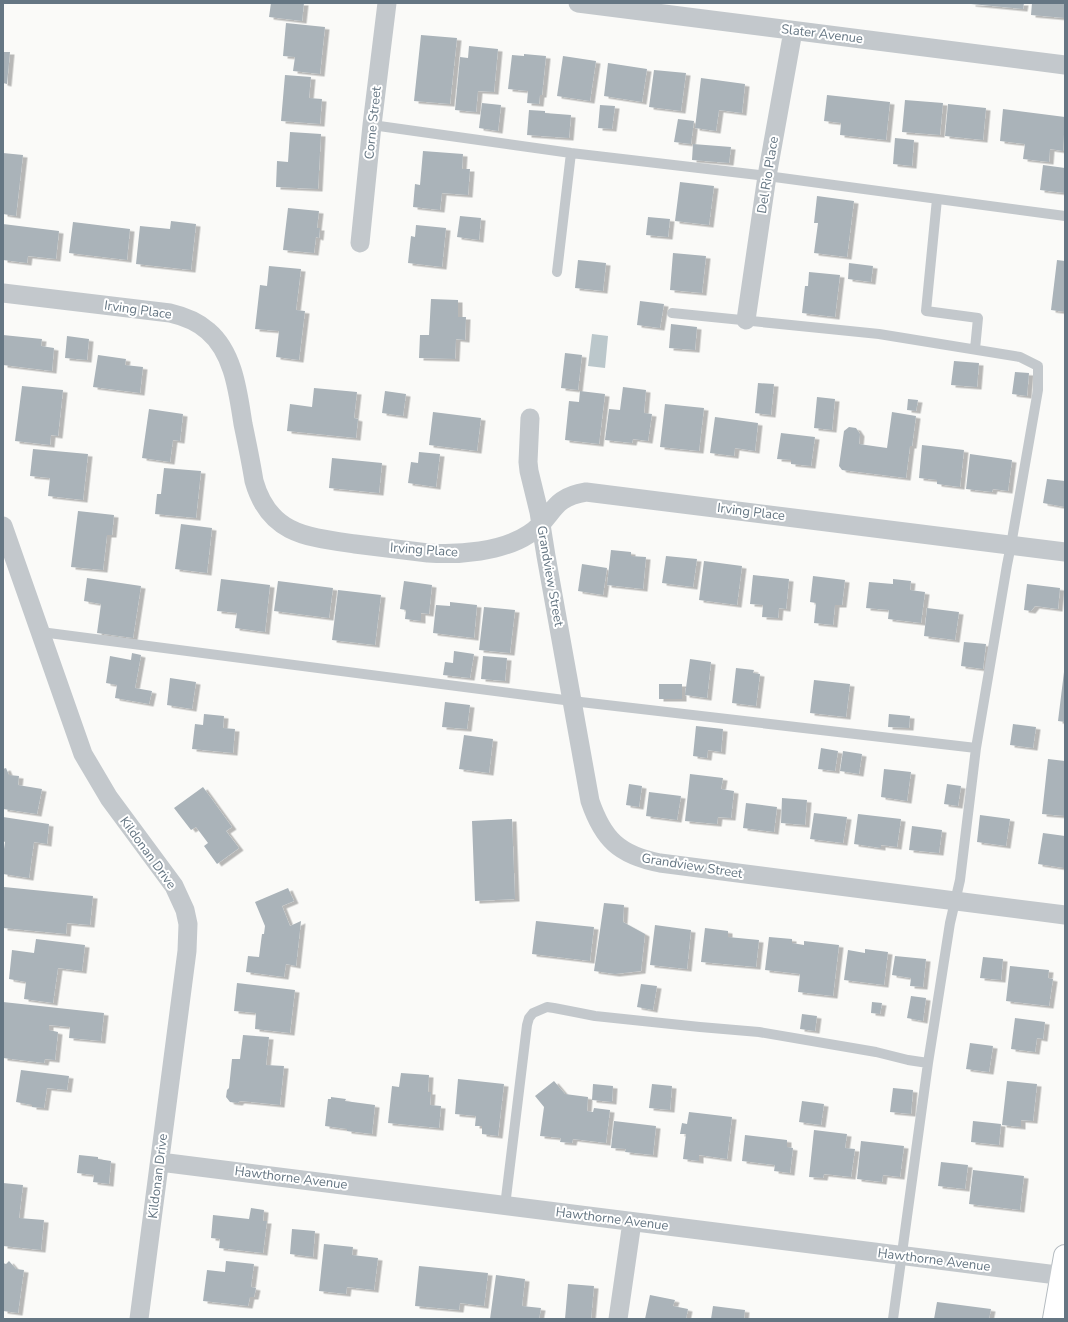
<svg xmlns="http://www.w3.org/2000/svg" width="1068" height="1322" viewBox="0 0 1068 1322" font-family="'Nunito Sans',sans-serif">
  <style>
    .water { fill: #bbc7cb }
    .building { fill: #aab3b9; filter: url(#shadow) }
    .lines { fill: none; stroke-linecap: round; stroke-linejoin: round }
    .secondary-casing { stroke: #b3babf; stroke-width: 24 }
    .lane { stroke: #c3c8cc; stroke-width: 10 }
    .street { stroke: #c3c8cc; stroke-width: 19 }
    .secondary { stroke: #fff; stroke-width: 22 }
    .labels { text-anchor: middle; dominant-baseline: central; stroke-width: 4; stroke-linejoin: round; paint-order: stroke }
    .street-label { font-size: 13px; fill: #657683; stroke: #fff }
  </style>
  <defs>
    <filter id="shadow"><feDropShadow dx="4.5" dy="2.5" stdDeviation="0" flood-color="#0004"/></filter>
  </defs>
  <rect width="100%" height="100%" fill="#fafaf8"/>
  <path class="water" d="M592,334l16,2 -3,32 -17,-2z"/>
  <path class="building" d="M271,3h33l-2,18 -33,-4z
    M971,3h53l-1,6 -52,-5z
    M1032,3h33v15l-34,-3z
    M286,23l39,4 -5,47 -27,-3 2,-14 -12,-1z
    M421,35l36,3 -7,66 -36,-3z
    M469,46l29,3 -4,43 -16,-1 -2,21 -21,-2 5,-53 8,1z
    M3,52h7l-3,32 -4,-1z
    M524,54l22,2 -4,39h-2l-1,9 -12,-1 1,-12 -20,-2 4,-34 12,1z
    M563,56l33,5 -6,40 -33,-5z
    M608,63l39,6 -5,33 -38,-6z
    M654,70l32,3 -5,38 -32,-4z
    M285,75l26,2 -2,21 13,1 -2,25 -39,-3z
    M701,78l44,6 -3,29 -23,-3 -3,21 -21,-3z
    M827,95l63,7 -4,38 -46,-5 1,-12 -17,-2z
    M905,100l38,3 -3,32 -38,-3z
    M482,103l19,2 -3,26 -19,-3z
    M948,104l38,4 -3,32 -38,-4z
    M600,105l15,1 -3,23 -14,-1z
    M1003,109l62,8 -2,34 -13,-2 -1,13 -26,-3 2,-15 -25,-3z
    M529,110l16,1v2l26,2 -2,23 -42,-3z
    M678,119l16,2 -3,23 -17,-2z
    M290,132l31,2 -3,55 -42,-2 1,-26 11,1z
    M895,138l19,2 -2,26 -19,-2z
    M693,144l38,3 -2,16 -37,-3z
    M423,151l40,3 -1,15h8l-2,26 -26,-2 -2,17 -27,-3 2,-23 5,1z
    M3,153l20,2 -7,61 -13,-2z
    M1043,165l22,3v25l-25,-3z
    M680,182l34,4 -5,39 -34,-4z
    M817,196l37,5 -7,56 -33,-4 4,-30h-4z
    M288,208l31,3 -2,17h3l-1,10 -3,-1 -2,16 -31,-3z
    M460,216l21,2 -2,22 -22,-3z
    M648,217l22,2 -2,18 -22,-2z
    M171,221l25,3 -5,46 -55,-6 4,-38 30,3z
    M73,222l57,7 -3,31 -58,-7z
    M3,224l56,7 -3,28 -28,-3 -1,7 -24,-3z
    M416,225l30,3 -4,39 -34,-4 3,-27 4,1z
    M673,253l33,3 -4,37 -32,-3z
    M578,260l28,3 -3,28 -28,-3z
    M1057,260l8,1v51l-14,-2z
    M849,263l24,3 -2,16 -23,-3z
    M269,266l32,3 -5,41 9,1 -6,49 -23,-3 3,-26 -24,-2 5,-44 7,1z
    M809,272l31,3 -5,42 -33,-4 3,-27h3z
    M431,299l27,1v17h8l-1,23 -9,-1 -1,20 -36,-1 1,-23h9z
    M640,301l24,3 -4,24 -23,-3z
    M671,324l26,3 -2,23 -26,-2z
    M3,335l39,4 -1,7 13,2 -2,23 -49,-6z
    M67,336l22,3 -2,21 -22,-2z
    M565,353l17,2 -4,35 -17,-2z
    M98,355l28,4 -1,6 18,2 -3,26 -47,-6z
    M954,361l25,2 -2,24 -26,-2z
    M1015,372l14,1 -2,23 -15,-2z
    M758,383l16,1 -3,31 -16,-2z
    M22,386l41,4 -5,46 -7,-1 -1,10 -35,-4z
    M623,387l23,3 -2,23 8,1 -4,27 -15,-2 -1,4 -27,-3 4,-31 11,1z
    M314,388l43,4 -3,26 4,1 -2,19 -69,-7 3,-27 22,3z
    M385,391l21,3 -3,22 -21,-3z
    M580,391l25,3 -6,50 -34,-4 4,-39 10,1z
    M817,397l18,2 -3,31 -18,-2z
    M908,399l10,1 -2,11 -9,-1z
    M665,404l39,4 -5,43 -39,-4z
    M149,409l34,5 -3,27 -7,-1 -3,22 -28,-4z
    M433,412l48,6 -4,33 -48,-6z
    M892,412l24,4 -4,30h-2l-4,32 -64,-8 -3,-4 5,-35 5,-4 7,1 4,6 -1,10 28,4z
    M715,417l43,6 -3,28 -20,-3 -1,8 -24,-3z
    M781,433l34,4 -4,29 -20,-2v-4l-14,-1z
    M922,445l42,5 -4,37 -23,-3v-4l-18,-2z
    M33,449l55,5 -5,46 -35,-4 2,-18 -20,-2z
    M419,452l21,2 -4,33 -28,-4 3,-21 7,1z
    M970,454l42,6 -4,31 -15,-2 -1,3 -26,-3z
    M332,458l50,5 -3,30 -50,-5z
    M164,468l37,3 -5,47 -41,-4 2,-20h4z
    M1047,479l18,2v26l-22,-4z
    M78,511l36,4 -2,20h-5l-4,35 -32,-3z
    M181,524l31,4 -5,45 -32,-4z
    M611,550l20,2v4l15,1 -3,32 -36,-4z
    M666,556l31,3 -4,28 -31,-4z
    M704,561l38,5 -5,39 -38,-5z
    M582,564l25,4 -4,27 -25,-4z
    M753,575l36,4 -3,30 -7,-1 -1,10 -16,-1 1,-12 -13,-1z
    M813,576l32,4 -3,25h-7l-2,20 -19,-2 2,-20 -6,-1z
    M87,578l54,8 -8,52 -36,-5 4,-29 -17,-3z
    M221,579l49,6 -5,47 -30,-4 2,-15 -20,-2z
    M893,579l18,2 -1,9 15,2 -4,31 -33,-4 1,-9 -23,-2 3,-26 24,2z
    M278,581l55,7 -4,30 -55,-7z
    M404,581l28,4 -3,29 -8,-1v8l-16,-2 1,-9 -6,-1z
    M1027,584l33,4 -2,21 -23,-3 -4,5 -7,-1z
    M338,590l43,5 -6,50 -43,-5z
    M450,602l27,3 -3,33 -41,-5 3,-28 14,1z
    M484,607l31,3 -5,43 -31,-3z
    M927,608l32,4 -4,28 -31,-4z
    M964,642l22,2 -3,25 -22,-3z
    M454,651l20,3 -4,24 -27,-3 2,-13 8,1z
    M132,653l9,2 -6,33 17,3 -3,13 -34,-6 2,-13 -11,-2 4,-27 21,4z
    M483,656l24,2 -2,23 -24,-2z
    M690,659l21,3 -4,36 -22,-3z
    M736,668l18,2 -1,3 7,1 -4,32 -24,-3z
    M1064,672h1v50l-7,-1z
    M170,678l26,4 -4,27 -25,-4z
    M814,680l36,4 -4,33 -36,-4z
    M659,684h23v15h-23z
    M445,702l25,3 -3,24 -25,-2z
    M204,714l20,2 -1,12 12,1 -2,24 -41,-4 3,-25 8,1z
    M889,714l21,2 -1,12 -21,-1z
    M1013,724l23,3 -3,21 -23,-3z
    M696,726l27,3 -2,23 -13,-2 -1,8 -14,-2z
    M464,735l29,4 -4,34 -30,-4z
    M821,748l17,3 -3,20 -17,-2z
    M843,751l19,3 -3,20 -19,-3z
    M1048,759l17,2v55l-23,-2z
    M6,768l3,7 10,1 -1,9 24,4 -5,25 -34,-5v-40z
    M884,769l27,3 -4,29 -26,-4z
    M690,774l33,4 -2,11 13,2 -3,27 -13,-1 -1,7 -32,-3z
    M629,784l13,2 -3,21 -13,-2z
    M947,784l14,2 -3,20 -14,-2z
    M203,787l29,40 -6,4 13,17 -22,16 -13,-18 4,-3 -12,-16 -5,3 -17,-22z
    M649,792l32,4 -4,24 -31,-4z
    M782,798l25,2 -2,25 -24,-2z
    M746,803l31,4 -3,25 -31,-4z
    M814,813l33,4 -4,26 -33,-4z
    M858,814l43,5 -4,28 -16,-2v3l-27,-4z
    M980,815l30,4 -4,27 -29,-4z
    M3,817l46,7 -2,20 -13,-2 -5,36 -26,-4v-18l2,-14 -2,-1z
    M512,819l3,80 -40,2 -3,-80z
    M912,826l30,4 -3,23 -30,-3z
    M1043,833l22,3 -1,32 -26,-4z
    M4,887l89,9 -3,29 -23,-2 -1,11 -63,-6z
    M288,888l6,13 -12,5 8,20 11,-5 -5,45 -10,-2 -2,13 -38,-5 2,-16 11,1 3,-23h2l1,-8 -10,-24z
    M604,903l20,2 -1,17 22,12 -4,37 -26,3 -21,-3z
    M536,921l58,6 -4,34 -58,-7z
    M655,925l36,5 -4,39 -37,-4z
    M705,928l23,3v6l31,3 -3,27 -55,-5z
    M769,937l23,2v4l12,2v-4l35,4 -6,51 -35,-4 2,-18 -35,-4z
    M36,939l49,6 -3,26 -24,-3 -5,35 -29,-4 2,-17 -17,-3 3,-29 22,3z
    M865,949l23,3 -4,33 -40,-5 4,-30 17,3z
    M895,956l31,3 -3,28 -13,-1 1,-8 -19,-3z
    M983,957l20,2 -2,21 -21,-2z
    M1010,966l39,4 -1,8 5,1 -4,27 -43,-5z
    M237,983l58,7 -5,43 -35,-4 1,-16 -22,-2z
    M641,984l16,2 -4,24 -16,-3z
    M911,996l15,2 -3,23 -16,-3z
    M3,1002l101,11 -3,28 -32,-3 1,-11 -21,-2v5l9,2 -3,28 -10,-1 -1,4 -41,-5z
    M872,1002l10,1 -2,11 -9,-1z
    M802,1014l15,2 -2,15 -15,-2z
    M1015,1018l30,4 -2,17 -6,-1 -2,14 -24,-3z
    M243,1035l26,2 -3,28 18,1 -4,39 -40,-4 -2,2 -8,-1 -4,-5 1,-7 2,-2 3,-29h8z
    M970,1043l23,3 -4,26 -23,-3z
    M21,1070l48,6 -2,14 -20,-2 -3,20 -12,-1v-2l-16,-3z
    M401,1073l28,2 -1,17h3l-1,13 11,1 -2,22 -51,-5 4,-37 7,1z
    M458,1079l46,5 -6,52 -16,-2v-8h-7l1,-10 -21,-2z
    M554,1081l11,13 23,3 -1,14 6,1 1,-4 16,2 -4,33 -33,-4 -1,4 -12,-1 1,-4 -21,-2 4,-29 -9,-11z
    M1007,1081l30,3 -4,37 -12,-1v7l-19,-2z
    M593,1084l20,2 -1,16 -20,-2z
    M652,1084l20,2 -2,24 -21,-2z
    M893,1088l20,2 -2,24 -21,-2z
    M331,1097l15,2 -1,2 30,4 -3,29 -25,-3v-2l-22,-3 3,-27h3z
    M802,1101l22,3 -3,21 -22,-3z
    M689,1112l43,5 -5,42 -28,-4v6l-16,-2 3,-25h-6l2,-11 5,1z
    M614,1121l42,5 -3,29 -28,-3 1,-3 -15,-1z
    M973,1121l28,3 -2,21 -28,-3z
    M814,1130l33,4 -2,14 10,1 -4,28 -27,-3 -1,4 -14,-1z
    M745,1135l42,5v7l6,1 -3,25 -16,-2 1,-6 -33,-4z
    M861,1141l43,5 -4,31 -17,-2 -1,7 -25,-3z
    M79,1155l19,2v2l13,2 -2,23 -16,-2 1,-7 -17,-2z
    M941,1162l27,3 -3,24 -27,-3z
    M973,1170l51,6 -4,34 -51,-6z
    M3,1183l20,2 -4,33 25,2 -3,30 -38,-4z
    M251,1208l13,2 -1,11h4l-4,32 -44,-5 1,-9 -9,-1 2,-23 36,4z
    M292,1229l23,2 -2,26 -23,-3z
    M324,1244l29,3 -1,8 26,3 -4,32 -27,-3 -1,7 -27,-3z
    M9,1261l7,8 8,1 -6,43 -15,-2v-48l3,1z
    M226,1261l28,3 -3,23 5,1 -2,9h-4l-2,9 -45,-5 4,-31 18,2z
    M419,1266l69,7 -4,33 -24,-3 -1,7 -44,-4z
    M496,1275l29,4 -3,27 19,2 -2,11h-49z
    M568,1284l26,2 -3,33h-26z
    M650,1295l25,5 -2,6 15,3 -2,10h-41z
    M937,1302l54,7 -2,10h-55z
    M713,1306l32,4 -1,9h-33z"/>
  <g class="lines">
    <g class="secondary-casing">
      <path id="secondary" d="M1054,1319l11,-63"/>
    </g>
    <path class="lane" d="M372,125l199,28 196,23 298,40
      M937,199l-11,112 52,7 -3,31
      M557,272l14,-119
      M672,313l207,21 141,23 18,9v24l-27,155 -4,20 -31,183 -16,132 -10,43 -22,140 -35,256
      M41,632l531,69 404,47
      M505,1206l22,-181 2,-7 4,-5 14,-6 7,1 41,8 105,11 59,5 117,20 32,8 20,3"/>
    <path class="street" d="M578,3l487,62
      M360,243l12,-118 15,-122
      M3,293l167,20c13,3 27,8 38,18 26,22 30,62 35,93 4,19 8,38 11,57 15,53 52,56 101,63 24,3 48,6 73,9 31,2 74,-1 101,-19 26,-17 20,-36 57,-42l479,60
      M746,320l21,-144 26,-145
      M530,418l-2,44 1,9 10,41 7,44 44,245c13,38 29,54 70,62l405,52
      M3,526l80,228 26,44 65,88 11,24 3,14 -1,27 -48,368
      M160,1162l905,114
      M618,1319l14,-97"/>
    <use href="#secondary" class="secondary"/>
  </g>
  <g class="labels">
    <g class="street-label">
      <text transform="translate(822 34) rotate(7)">Slater Avenue</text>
      <text transform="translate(373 123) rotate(-84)">Corne Street</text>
      <text transform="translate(768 175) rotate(-81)">Del Rio Place</text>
      <text transform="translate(138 310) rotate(8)">Irving Place</text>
      <text transform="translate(751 512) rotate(7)">Irving Place</text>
      <text transform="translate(424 550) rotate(4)">Irving Place</text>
      <text transform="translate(550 576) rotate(80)">Grandview Street</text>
      <text transform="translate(148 853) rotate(54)">Kildonan Drive</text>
      <text transform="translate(692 866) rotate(9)">Grandview Street</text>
      <text transform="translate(158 1176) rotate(-83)">Kildonan Drive</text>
      <text transform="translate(291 1178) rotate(7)">Hawthorne Avenue</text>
      <text transform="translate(612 1219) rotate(7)">Hawthorne Avenue</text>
      <text transform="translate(934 1260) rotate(7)">Hawthorne Avenue</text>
    </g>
  </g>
  <rect width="1068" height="1322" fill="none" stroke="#657683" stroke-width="8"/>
</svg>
